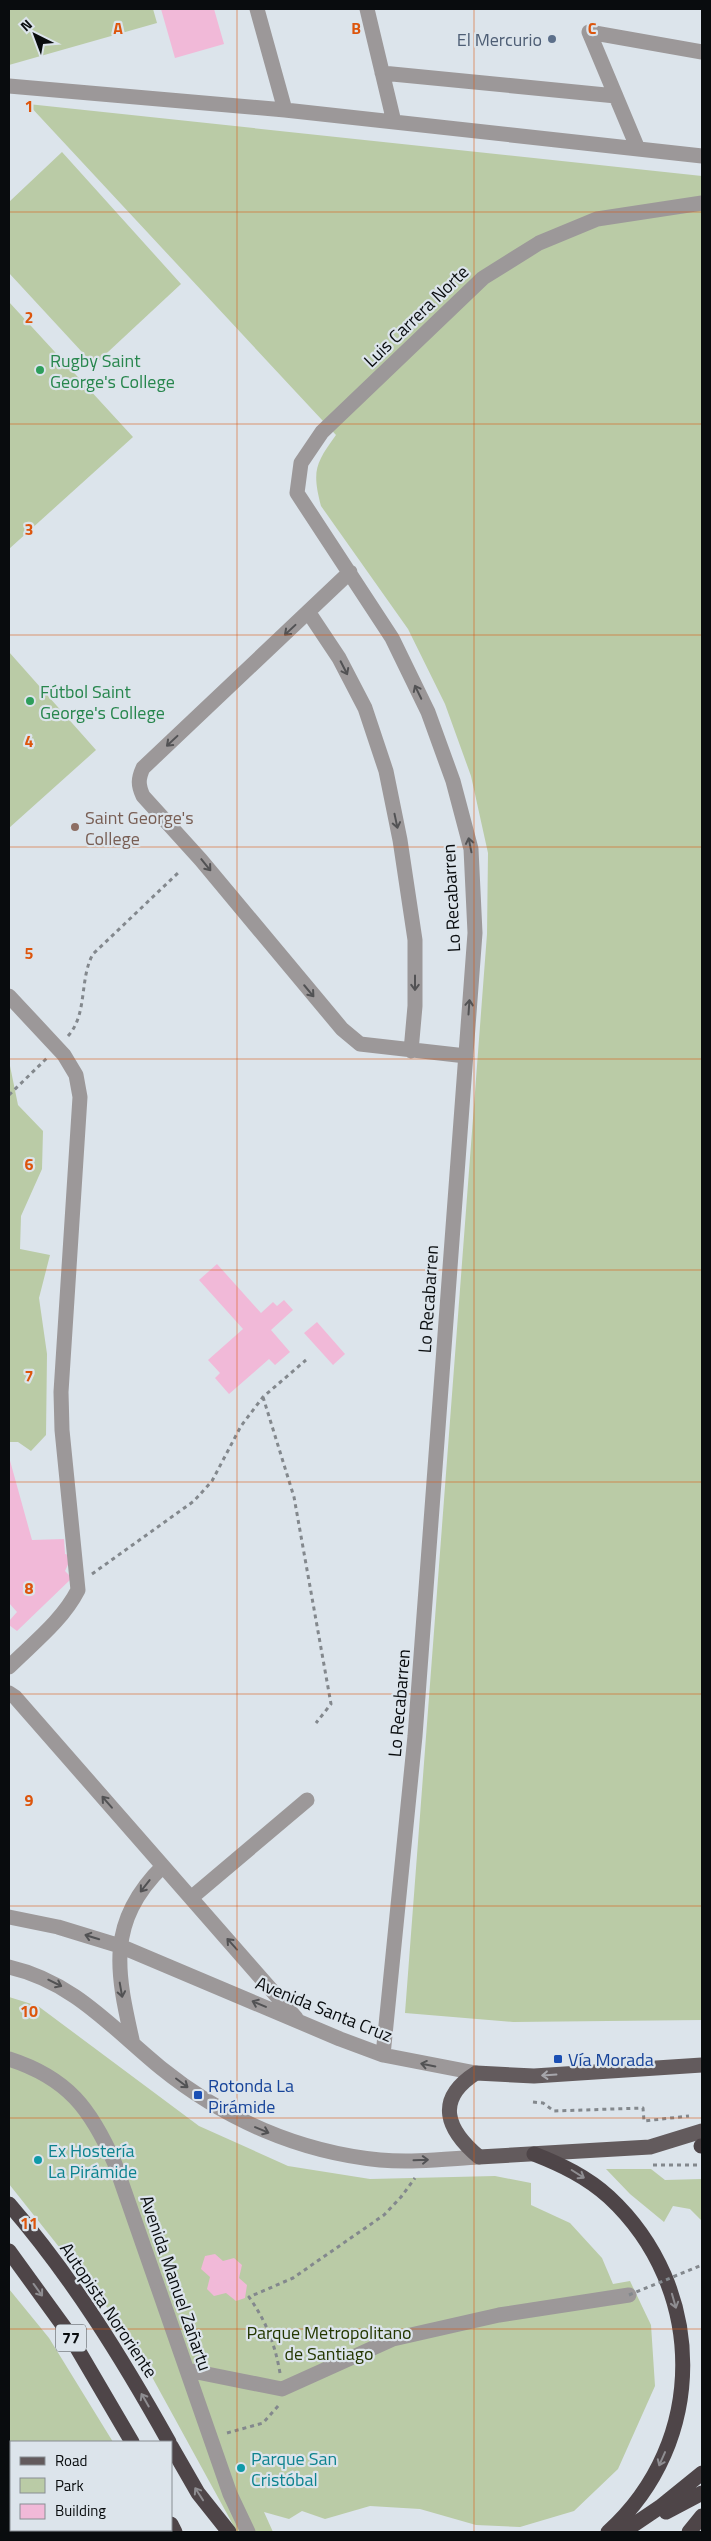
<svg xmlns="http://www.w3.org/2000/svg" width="711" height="2541" viewBox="0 0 711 2541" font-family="'Titillium Web',sans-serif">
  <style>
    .green { fill: #bacba6 }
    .building { fill: #f1b9d8 }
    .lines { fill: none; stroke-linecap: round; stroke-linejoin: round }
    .path { stroke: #83888d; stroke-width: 3; stroke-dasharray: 4 4; stroke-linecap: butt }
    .minor { stroke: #9c9899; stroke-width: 15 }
    .major { stroke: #635b5d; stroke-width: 15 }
    .highway { stroke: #4e4548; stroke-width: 15 }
    .path-bridge { stroke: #83888d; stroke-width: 3; stroke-dasharray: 4 4; stroke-linecap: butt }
    .oneway { stroke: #525254 }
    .oneway2 { stroke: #a6a6ab }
    .oneway3 { stroke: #8e8d91 }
    .grid { fill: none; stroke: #dd550c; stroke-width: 1; stroke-opacity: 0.55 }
    .service-dot { fill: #5c6f8a; stroke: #dce4eb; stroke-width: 2 }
    .leisure-dot { fill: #2e9e5b; stroke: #dce4eb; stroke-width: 2 }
    .education-dot { fill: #8d6e63; stroke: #dce4eb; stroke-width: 2 }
    .transit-dot { fill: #1a4fb4; stroke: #dce4eb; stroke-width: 2 }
    .culture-dot { fill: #0f9aa8; stroke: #dce4eb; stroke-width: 2 }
    .labels { text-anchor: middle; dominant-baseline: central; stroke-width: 4.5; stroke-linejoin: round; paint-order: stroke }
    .shield { fill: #dce4eb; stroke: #484d50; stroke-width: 1 }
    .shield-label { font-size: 16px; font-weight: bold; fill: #090c0e }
    .service-label { font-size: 18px; fill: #4e5e75; stroke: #dce4eb; text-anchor: end }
    .street-label { font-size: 18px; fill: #090c0e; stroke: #dce4eb }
    .leisure-label { font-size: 18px; fill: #27864d; stroke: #dce4eb; text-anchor: start }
    .education-label { font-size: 18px; fill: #785e54; stroke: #dce4eb; text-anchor: start }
    .transit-label { font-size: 18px; fill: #164399; stroke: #dce4eb; text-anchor: start }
    .culture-label { font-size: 18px; fill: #0d838f; stroke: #dce4eb; text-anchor: start }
    .park-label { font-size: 18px; fill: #243700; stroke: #dce4eb }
    .grid-label { font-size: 16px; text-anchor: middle; font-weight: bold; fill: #dd550c; stroke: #dce4eb; stroke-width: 4.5; stroke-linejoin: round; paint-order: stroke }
  </style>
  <rect width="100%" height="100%" fill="#dce4eb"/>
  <path class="green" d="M9,9h144l4,14 -148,42z
    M28,104l674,72v1844l-189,2 -108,-9 82,-1079 1,-81 -17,-77 -26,-72 -37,-75 -87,-123c-9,-35 -6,-42 15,-71z
    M62,152l119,132 -87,81 -85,-92v-71z
    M9,302l124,135 -124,112z
    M9,652l87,98 -87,78z
    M9,1061l9,44 25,26 -1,38 -21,47 -1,33 30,6 -11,43 8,56 -1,81 -15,16 -13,-9h-9z
    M9,1997l29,9 161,120 89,40 82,13 125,-3 36,7v22l39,18 32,35 11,26 17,-3 21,44 4,61 -37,83 -44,42 -54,16 -44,-2 -56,-16 -50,-3 -45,13 -23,-8 -13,8 -25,-7 9,20h-36l-108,-197 -120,-151z
    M606,2169h45l14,11 37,-1v42l-12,-12 -17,-3 -9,16 -34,-28z
    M9,2289l40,49 64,104h-102v88h141l1,2h-144z"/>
  <path class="building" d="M161,9h53l10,35 -49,14z
    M217,1264l44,49 12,-11 4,4 7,-6 9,10 -22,20 19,22 -15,13 -6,-6 -40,35 -14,-16 5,-5 -12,-13 35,-31 -44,-49z
    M317,1322l28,32 -12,11 -29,-32z
    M9,1457l23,83 32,-1 1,15 7,2 -7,15 7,7 -55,53 -8,-6v-4l8,-9 -8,-9z
    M215,2254l8,7 11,-3 8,7 -3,13 8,7 -2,13 -9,3 -10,-8 -12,3 -7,-7 3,-12 -9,-8 4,-13z"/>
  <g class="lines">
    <path class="path" d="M68,1036c20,-22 11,-57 25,-82l86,-82
      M9,1095l38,-37
      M263,1397l31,100 37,207 -15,19
      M92,1574l102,-73 18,-20 29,-55 22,-29 43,-37
      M533,2102l10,1 11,8 89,-3 1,13 45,-5
      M653,2165h49
      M280,2373c-5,-29 -14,-52 -31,-76l44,-19 91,-63 17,-18 14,-19
      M227,2433l36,-10 16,-18"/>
    <path class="minor" d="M257,9l28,101
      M367,9l27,113
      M589,32l49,117
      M589,32l113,20
      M382,73l234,23
      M9,86l276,24 417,46
      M350,572l-207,196c-5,11 -5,17 0,28l58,64 141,169 18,15 106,12
      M309,613l30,45 26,50 21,63 14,69 15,100v66l-4,45
      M9,996l55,59 12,20 4,22 -19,295 1,38 16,160c-16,31 -45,53 -69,77
      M9,1693l6,4 281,321
      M191,1898l116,-98
      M9,1917l49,10 62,19 220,93 43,16 93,18
      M9,1967c65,15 102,60 152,101 63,51 138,84 219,92 33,3 66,-1 99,-3
      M133,2044c-16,-71 -28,-121 30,-178
      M383,2055l32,-319 60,-803 -4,-84 -18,-68 -25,-69 -36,-74 -95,-145 4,-30 21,-31 161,-154 56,-35 58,-24 105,-16
      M9,2059c59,19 82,50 106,105l115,330 18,38
      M187,2370l95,19 111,-50 106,-24 130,-20"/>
    <path class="major" d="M702,2065l-168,11 -58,-3c-42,27 -29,57 3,84l171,-10 52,-16"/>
    <path class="highway" d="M701,2146h1
      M534,2154c28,11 53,23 75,43 98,91 99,245 -1,335
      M9,2204c63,73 113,154 160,238
      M9,2251l58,80 65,111
      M171,2446l27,47 31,39
      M666,2512l36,-19
      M171,2524l4,8
      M623,2532l37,-25 42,-34
      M689,2532l13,-16"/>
    <path class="path-bridge" d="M629,2295l73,-30"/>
  </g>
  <defs><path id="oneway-shaft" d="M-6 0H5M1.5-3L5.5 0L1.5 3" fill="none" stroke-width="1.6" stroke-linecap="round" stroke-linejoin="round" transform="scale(1.25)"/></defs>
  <g class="oneway">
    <use href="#oneway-shaft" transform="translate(290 630) rotate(137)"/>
    <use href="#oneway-shaft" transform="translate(344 668) rotate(63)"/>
    <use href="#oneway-shaft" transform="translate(418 692) rotate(-116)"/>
    <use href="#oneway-shaft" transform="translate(172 741) rotate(137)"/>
    <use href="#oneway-shaft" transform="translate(396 821) rotate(78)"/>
    <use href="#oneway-shaft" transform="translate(470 845) rotate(-101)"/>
    <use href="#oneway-shaft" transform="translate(206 865) rotate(51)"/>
    <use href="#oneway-shaft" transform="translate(415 983) rotate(90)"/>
    <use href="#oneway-shaft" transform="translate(309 991) rotate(50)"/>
    <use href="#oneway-shaft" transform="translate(469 1007) rotate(-86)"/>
    <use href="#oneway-shaft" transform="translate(107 1802) rotate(-131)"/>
    <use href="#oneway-shaft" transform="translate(145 1886) rotate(128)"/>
    <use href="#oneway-shaft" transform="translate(92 1937) rotate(-163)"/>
    <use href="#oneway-shaft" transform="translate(232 1944) rotate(-132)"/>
    <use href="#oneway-shaft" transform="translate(55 1983) rotate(26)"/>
    <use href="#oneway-shaft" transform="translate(121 1990) rotate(80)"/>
    <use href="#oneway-shaft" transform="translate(259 2004) rotate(-157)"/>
    <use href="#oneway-shaft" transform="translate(428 2065) rotate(-169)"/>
    <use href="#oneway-shaft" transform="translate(182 2083) rotate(37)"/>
    <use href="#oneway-shaft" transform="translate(262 2130) rotate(23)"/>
    <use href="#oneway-shaft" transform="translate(421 2160) rotate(-2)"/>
  </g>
  <use class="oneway2" href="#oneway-shaft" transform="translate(549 2075) rotate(176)"/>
  <g class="oneway3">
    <use href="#oneway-shaft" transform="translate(578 2174) rotate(32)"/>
    <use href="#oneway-shaft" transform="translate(38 2290) rotate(54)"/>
    <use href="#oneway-shaft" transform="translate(674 2301) rotate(74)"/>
    <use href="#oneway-shaft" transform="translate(145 2400) rotate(-120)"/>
    <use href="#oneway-shaft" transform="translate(662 2459) rotate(114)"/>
    <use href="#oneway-shaft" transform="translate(199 2494) rotate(-123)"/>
  </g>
  <path class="grid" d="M237,9v2523M474,9v2523M9,212h693M9,424h693M9,635h693M9,847h693M9,1059h693M9,1270h693M9,1482h693M9,1694h693M9,1906h693M9,2118h693M9,2329h693"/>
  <circle class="service-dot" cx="552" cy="39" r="5"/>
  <g class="leisure-dot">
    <circle cx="40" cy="370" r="5"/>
    <circle cx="30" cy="701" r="5"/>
  </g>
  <circle class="education-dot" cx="75" cy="827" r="5"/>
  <g class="transit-dot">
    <rect x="553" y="2054" width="10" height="10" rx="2.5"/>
    <rect x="193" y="2090" width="10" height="10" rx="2.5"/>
  </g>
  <g class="culture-dot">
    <circle cx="38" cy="2160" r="5"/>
    <circle cx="241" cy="2468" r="5"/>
  </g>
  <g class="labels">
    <rect class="shield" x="56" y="2324.5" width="30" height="27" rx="4"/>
    <g class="shield-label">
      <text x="71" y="2338">77</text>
    </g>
    <g class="service-label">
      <text x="542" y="39">El Mercurio</text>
    </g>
    <g class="street-label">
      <text transform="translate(416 316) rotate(-44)">Luis Carrera Norte</text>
      <text transform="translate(451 898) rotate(-93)">Lo Recabarren</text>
      <text transform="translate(428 1299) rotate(-86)">Lo Recabarren</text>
      <text transform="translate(399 1703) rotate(-85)">Lo Recabarren</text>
      <text transform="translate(324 2009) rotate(22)">Avenida Santa Cruz</text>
      <text transform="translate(176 2283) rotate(71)">Avenida Manuel Zañartu</text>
      <text transform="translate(109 2310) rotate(56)">Autopista Nororiente</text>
    </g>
    <g class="leisure-label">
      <text x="50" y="360">Rugby Saint<tspan x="50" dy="21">George's College</tspan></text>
      <text x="40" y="691">Fútbol Saint<tspan x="40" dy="21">George's College</tspan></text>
    </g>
    <g class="education-label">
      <text x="85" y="817">Saint George's<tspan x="85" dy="21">College</tspan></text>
    </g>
    <g class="transit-label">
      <text x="568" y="2059">Vía Morada</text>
      <text x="208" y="2085">Rotonda La<tspan x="208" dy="21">Pirámide</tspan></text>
    </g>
    <g class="culture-label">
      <text x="48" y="2150">Ex Hostería<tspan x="48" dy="21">La Pirámide</tspan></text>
      <text x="251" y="2458">Parque San<tspan x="251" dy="21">Cristóbal</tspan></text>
    </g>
    <g class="park-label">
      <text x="329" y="2332">Parque Metropolitano<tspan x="329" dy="21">de Santiago</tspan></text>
    </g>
  </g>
  <g class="grid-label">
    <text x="118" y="34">A</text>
    <text x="356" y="34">B</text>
    <text x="592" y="34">C</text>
    <text x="29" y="112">1</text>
    <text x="29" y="323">2</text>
    <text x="29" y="535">3</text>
    <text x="29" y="747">4</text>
    <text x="29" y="959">5</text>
    <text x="29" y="1170">6</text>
    <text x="29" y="1382">7</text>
    <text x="29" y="1594">8</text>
    <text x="29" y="1806">9</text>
    <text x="29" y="2017">10</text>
    <text x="29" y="2229">11</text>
  </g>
  <rect width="711" height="2541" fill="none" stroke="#090c0e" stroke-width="20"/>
  <rect x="10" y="2441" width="162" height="90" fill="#dce4eb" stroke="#888e93"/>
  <rect x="20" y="2457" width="25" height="8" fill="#635b5d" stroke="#888e93"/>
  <text x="55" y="2466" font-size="15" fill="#090c0e">Road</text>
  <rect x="20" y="2478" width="25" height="15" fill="#bacba6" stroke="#888e93"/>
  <text x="55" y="2491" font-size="15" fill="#090c0e">Park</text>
  <rect x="20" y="2504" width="25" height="15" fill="#f1b9d8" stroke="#888e93"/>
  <text x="55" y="2516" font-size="15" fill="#090c0e">Building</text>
  <g transform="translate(35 35) rotate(318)" stroke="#dce4eb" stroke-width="4" paint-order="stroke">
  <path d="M0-4L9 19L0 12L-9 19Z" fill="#090c0e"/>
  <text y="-8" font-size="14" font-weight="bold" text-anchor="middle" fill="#090c0e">N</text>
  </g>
</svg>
